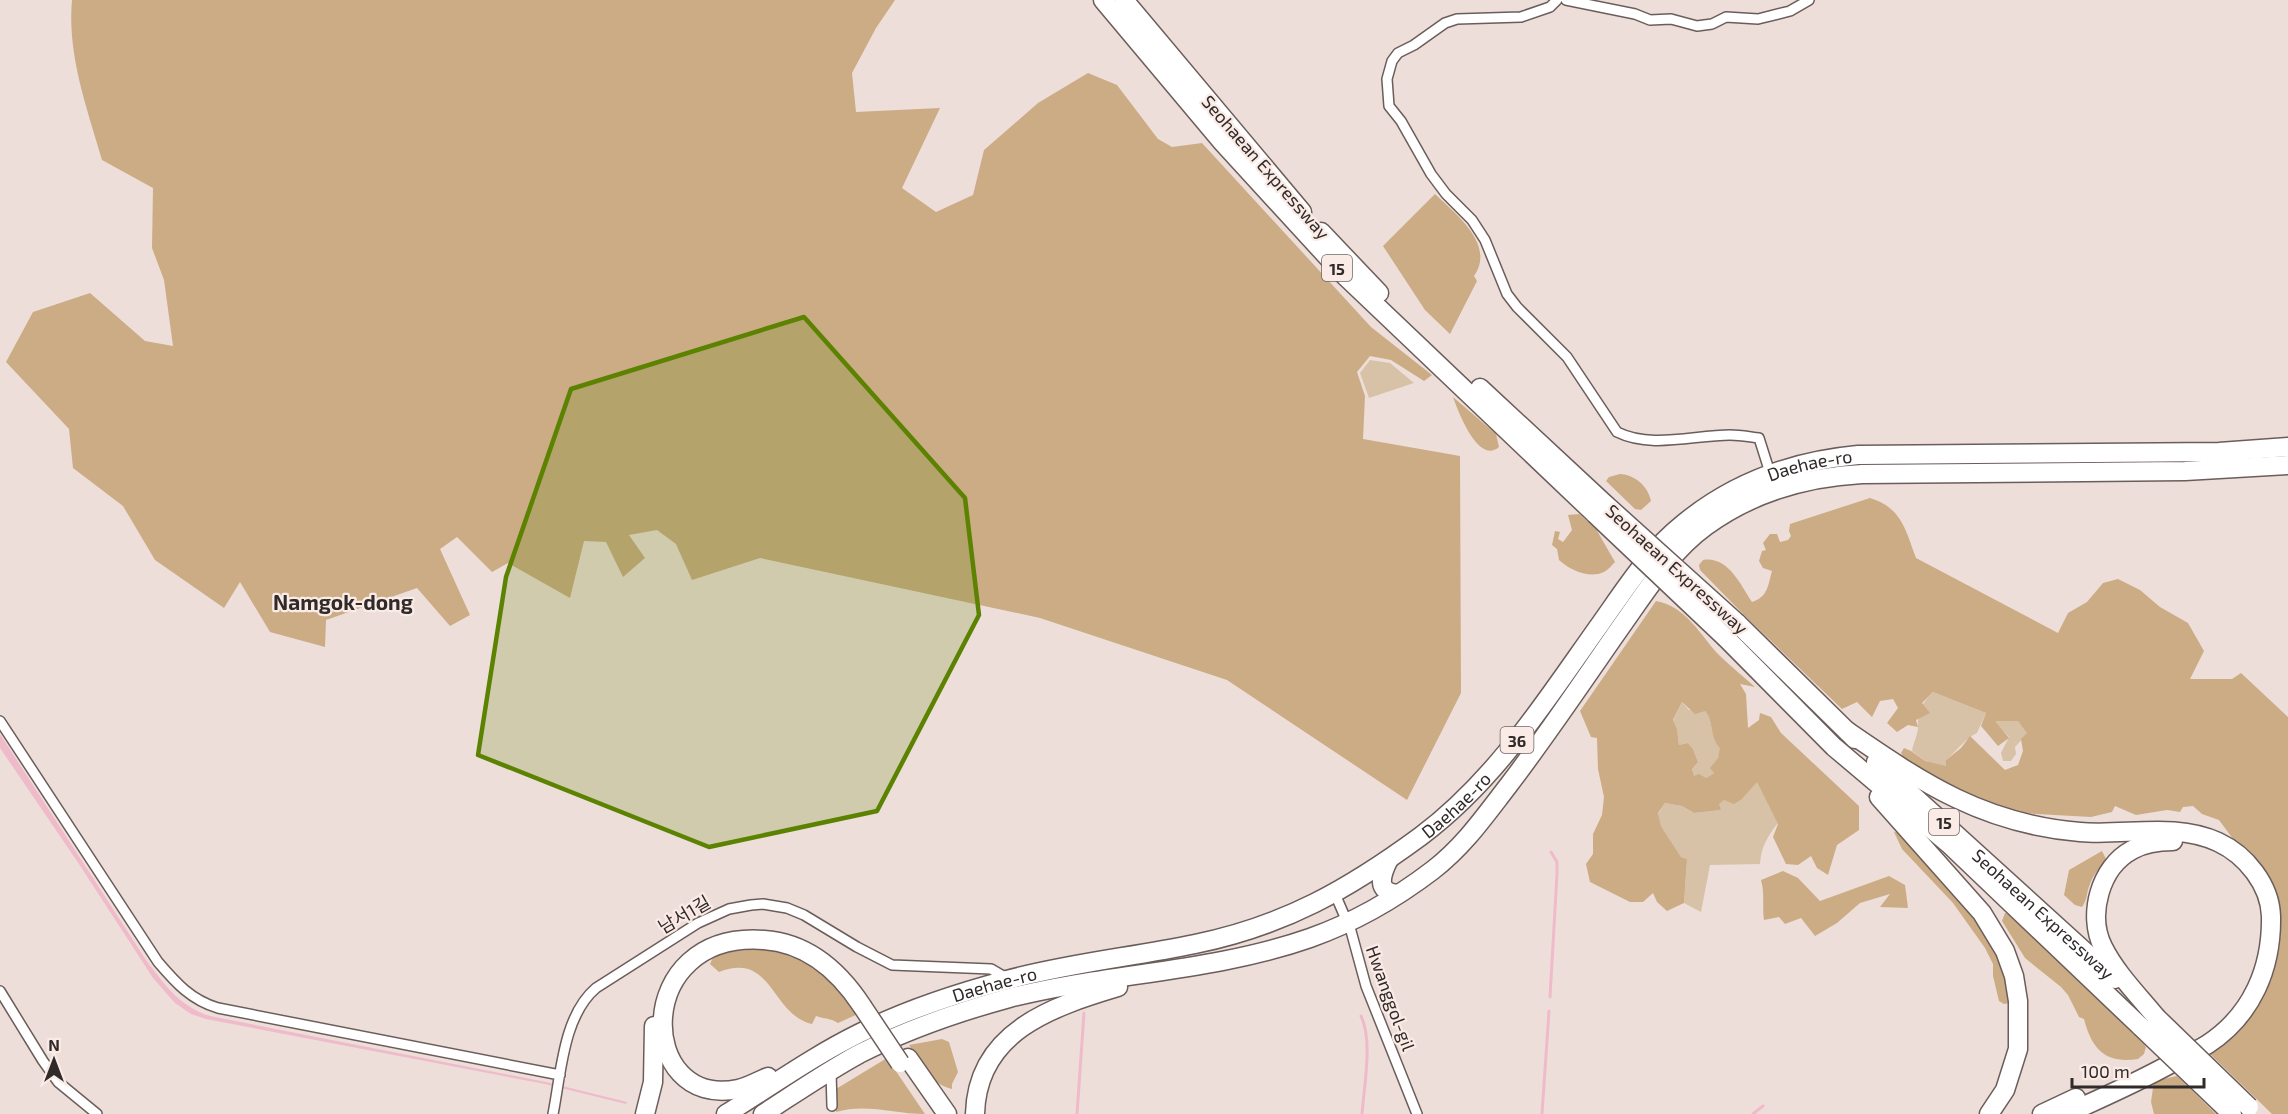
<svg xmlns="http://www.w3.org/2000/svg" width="2288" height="1114" viewBox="0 0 2288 1114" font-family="'Exo 2','Noto Sans KR',sans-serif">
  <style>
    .green { fill: #d8c2a7 }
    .forest { fill: #cbac85; fill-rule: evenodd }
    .water { fill: #efbaca }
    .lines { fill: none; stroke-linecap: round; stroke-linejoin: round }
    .stream { stroke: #efbaca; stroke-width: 3 }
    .street-casing { stroke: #6b5d5a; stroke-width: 12 }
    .highway-casing { stroke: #6b5d5a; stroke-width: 21 }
    .street { stroke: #fff; stroke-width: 9 }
    .highway { stroke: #fff; stroke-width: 18 }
    .highway-bridge-casing { stroke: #6b5d5a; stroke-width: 21; stroke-linecap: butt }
    .highway-bridge { stroke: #fff; stroke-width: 18 }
    .marked { fill: #5c8201; fill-opacity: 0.2; stroke: #5c8201; stroke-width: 4.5; stroke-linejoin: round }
    .labels { text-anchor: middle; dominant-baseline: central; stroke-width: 4.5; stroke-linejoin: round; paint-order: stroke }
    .shield { fill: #fbebe6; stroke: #6d6462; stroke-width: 1.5 }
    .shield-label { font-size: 16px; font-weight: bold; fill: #302a29 }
    .street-label { font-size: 18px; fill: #302a29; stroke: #fbebe6 }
    .quarter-label { font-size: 21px; font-weight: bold; fill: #302a29; stroke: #fbebe6 }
  </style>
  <rect width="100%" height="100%" fill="#eeded9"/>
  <path class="green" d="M1370,360l20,3 24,20 -45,15 -9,-25z
    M1933,692l53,21 -9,20c-12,5 -21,19 -31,27l1,7 -22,-6 -13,-10c1,-7 6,-17 6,-24 0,-17 3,-22 15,-35z
    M1682,702l7,8 16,1c9,10 4,25 16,37l-3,10 -7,10 3,5 -8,5 -12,-1 -2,-8 6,-7 -5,-13 -5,-6 -9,2 -2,-16 -4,-8z
    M1994,721h24l10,12 -13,14 1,7 -5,7h-8l-2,-8 8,-16z
    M1757,781l21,42c-11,14 -17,24 -18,41l-50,1 -9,47 -17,-9 3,-44 -6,-2 -20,-31 -3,-12 7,-11 17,3 12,7 27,-3 -3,-6 6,-4 18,-1z"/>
  <path class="forest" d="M72,0h823l-19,28 -24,45 4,39 84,-4 -38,80 34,24 37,-17 11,-45 54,-47 50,-30 29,12 41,54 14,8 30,-4 169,184 61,48 -8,6 -33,-21 -21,-4 -13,16 8,24 -2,43 97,17 1,237 -54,107 -180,-120 -187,-62 -280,-60 -68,22 -16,-36 -19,-14 -28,5 16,23 -22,19 -17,-35 -22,-1 -14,57 -62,-35 -16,9 -35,-35 -17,12 30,66 -20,11 -33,-38 -91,32 -1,27 -55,-15 -30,-50 -16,26 -69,-48 -32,-54 -50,-38 -4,-39 -63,-67 27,-50 57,-19 55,48 28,5 -9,-66 -12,-32 1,-60 -51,-28c-15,-52 -35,-105 -30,-160z
    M1435,194c21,20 61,51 39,82l3,5 -27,53 -25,-24 -42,-64z
    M1453,397l43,37 3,13c-21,18 -41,-36 -46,-50z
    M1620,474c15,1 28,12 31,27l-10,9 -6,-1 -29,-28 3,-4z
    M1870,498c32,10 35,31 46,60l142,75 10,-20 19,-11 16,-19 15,-4 22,11 20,17 28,16 16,28 -14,28h42l9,-6 47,44v397h-16l-64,-62 53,-53 10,-18 8,-30 2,-21 -10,-49 -9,-15 -11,-12 -15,-11 -17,-23 -17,-6 -9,-8 -10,1 -3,5 -13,-2 -31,5 -21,-9 -3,6 -21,5 -89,-5 -94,-48 -7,-11 3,-5 7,3 14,10 21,5v-6l15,-12 9,-12 35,34 13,-5 5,-14 -2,-12 6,-6 -9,-12h-23l14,17 -11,8 -17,-20 5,-13 -53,-21 -11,11 8,10 -14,7 2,7 -10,-2 -11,7 -10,-9 11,-15 -5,-9 -13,2 -8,16 -15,-15 -15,7 -97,-93 -45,-46 -1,-5 4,-5c25,-4 37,24 49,42 16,-5 16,-17 20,-31l-9,-3 -4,-7 3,-10 4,-1 -3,-7 7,-9h7l3,8 8,-2 3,-4 -2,-5 1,-7z
    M1579,514l17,15 19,33c-3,3 -7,8 -11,10 -15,7 -34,-2 -45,-12l-2,-11 -5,-4 3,-14 5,1 -2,7 5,3 9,-12 -4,-15z
    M1656,601c30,5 44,34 63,54 11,11 24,21 36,32l-15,-3 6,10 2,34 11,-8 1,-7 11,4 10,16 78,73v24l-22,15 -9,30 -11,-7 -6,-12 -13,9 -12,-1 -13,-27 5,-13 -21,-42 -15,17 -8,5 -10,-4 -5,4 2,6 -27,3 -12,-7 -17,-3 -7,10 3,13 20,31 6,2 -3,44 -17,8 -10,-9 -4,-9 -10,9h-13l-40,-20 -4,-18 7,-10v-20l9,-19 2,-18 -6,-28 -1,-31 -6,-1 -11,-26zM1682,702l13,12 10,-3c9,10 4,25 15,37l-2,10 -8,10 4,5 -8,5 -7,-4 -5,2 -2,-7 6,-7 -5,-13 -5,-6 -9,2 -2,-16 -4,-9z
    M1894,832l8,1 81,91 25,49 2,30 -6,1 -5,-3 -6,-25v-12l-8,-16 -32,-45 -51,-54z
    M2102,851l5,10c-7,6 -14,14 -17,23 -4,9 -2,15 -8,23l-7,-2 -11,-10 5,-25z
    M1783,871l15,7 22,23 69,-25 16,9 3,23 -28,-1 10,-13 -30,9 -23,20 -22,13 -14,-18 -16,6 -6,-7 -15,3c-2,-14 1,-26 -3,-40z
    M2005,913l6,1 132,129 3,4 -2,7 -6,5c-32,5 -46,-9 -54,-40l-5,-2 -11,-22 -7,-8 -36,-29 -23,-37z
    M769,948c23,6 51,16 67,35 8,9 14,21 22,31l-20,9c-7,-5 -14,-4 -22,-7l-4,8c-41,-9 -39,-73 -93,-52l-9,-8 5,-11z
    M942,1039l7,3 9,30 -6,12v5c-23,-6 -31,-23 -43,-44z
    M887,1058l38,56c-30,0 -60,-11 -89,-2v-23z
    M2177,1076l39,38h-62l-3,-12 3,-21z"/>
  <path class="water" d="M0,734l146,226c18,24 34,47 64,56l336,66 81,20 -1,2 -81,-20 -339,-65 -15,-5 -16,-11 -22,-25 -74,-114 -79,-116z"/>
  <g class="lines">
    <path class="stream" d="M1550,997l7,-123v-12l-6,-10
      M1361,1016c12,24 3,71 1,98
      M1077,1114l7,-101
      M1542,1114l7,-103
      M1753,1114l10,-8"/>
    <g class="street-casing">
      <path id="street" d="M1557,0l-7,7 -29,10 -64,2 -12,4 -31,22 -16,8 -6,8 -5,18 2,27 12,15 30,53 15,20 26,26 13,20 22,54 10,13 50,50 50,75c34,17 77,3 113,3 10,0 20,2 29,3l12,38
        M1566,0l69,14 15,6 21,-1 26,7 15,-2 14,-7 32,2 32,-8 19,-11
        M0,721l158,241c18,21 33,38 60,46l342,67
        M1335,894l16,37 15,55 51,128
        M0,991l43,70 15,21 39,32
        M831,1072l1,34
        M553,1114c8,-40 10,-98 43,-126l102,-65 31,-14 22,-4 12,-1 24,4 17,7 53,32 35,18 99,4 12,7 2,6"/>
    </g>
    <g class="highway-casing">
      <g id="highway">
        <path d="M1103,0l120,143 122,133 250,238"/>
        <path d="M1124,0l178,212"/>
        <path d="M1321,232l58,61"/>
        <path d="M1480,388l126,117"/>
        <path d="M1737,623l118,116"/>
        <path d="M1726,638l108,109 115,97 192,183"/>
        <path d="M1847,731c77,53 137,93 233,101 45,4 95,-10 138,10 28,13 52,43 53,74 1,52 -19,99 -63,128 -11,7 -24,13 -36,19 -34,19 -70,35 -106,51"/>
        <path id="s1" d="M1876,762l239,217"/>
        <path d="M1879,797l103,116 23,38 9,25 4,25v48l-13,41 -16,24"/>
        <path d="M1389,859c-8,16 -14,33 9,35"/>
        <path d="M2156,1017c-18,-22 -40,-44 -53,-70 -16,-32 -3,-80 29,-97 12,-7 27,-9 41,-9"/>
        <path d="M908,1058l39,56"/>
        <path d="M768,1077c-10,4 -20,10 -30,12 -102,21 -107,-159 26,-149 43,3 75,31 98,66"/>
        <path d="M645,1114l8,-32 1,-56"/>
        <path id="s2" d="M726,1114c44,-27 87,-58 134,-81 46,-23 98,-40 147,-53 62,-17 126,-23 188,-36 89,-18 154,-55 226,-108 76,-57 125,-136 180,-213 25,-35 48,-72 82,-99 51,-42 110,-63 175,-69l361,-3 69,-5"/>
        <path d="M763,1114c31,-20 63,-42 96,-60 47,-24 99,-42 150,-56 99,-25 204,-26 301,-60 45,-16 85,-39 123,-68 31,-24 51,-53 75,-84 39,-51 75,-105 112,-158 25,-35 50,-76 86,-102 47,-34 99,-49 156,-52l323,-3 103,-6"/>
        <path d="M975,1114c2,-82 76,-107 143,-127"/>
        <path d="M2042,1114l34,-16"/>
      </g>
    </g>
    <use href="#street" class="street"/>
    <use href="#highway" class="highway"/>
    <g class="highway-bridge-casing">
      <path id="highway-bridge" d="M1606,505l131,118
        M1595,514l131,124
        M862,1006l38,57
        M2156,1017l93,90
        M2141,1027l91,87"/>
    </g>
    <use href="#highway-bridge" class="highway-bridge"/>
  </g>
  <path class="marked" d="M804,317l161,181 14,117 -102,196 -168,36 -231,-92 28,-178 65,-188z"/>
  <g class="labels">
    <g class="shield">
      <rect x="1322" y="255" width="30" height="26" rx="4.5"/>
      <rect x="1500.5" y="727" width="33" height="26" rx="4.5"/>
      <rect x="1929" y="809" width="30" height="26" rx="4.5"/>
    </g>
    <g class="shield-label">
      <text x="1337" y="268">15</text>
      <text x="1517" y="740">36</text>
      <text x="1944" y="822">15</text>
    </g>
    <g class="street-label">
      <text transform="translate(1266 167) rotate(49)">Seohaean Expressway</text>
      <text stroke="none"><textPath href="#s2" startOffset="1308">Daehae-ro</textPath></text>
      <text transform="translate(1677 569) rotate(42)">Seohaean Expressway</text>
      <text stroke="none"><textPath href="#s2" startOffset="804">Daehae-ro</textPath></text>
      <text transform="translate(684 914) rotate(-30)">남서1길</text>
      <text stroke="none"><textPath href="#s1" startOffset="226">Seohaean Expressway</textPath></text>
      <text stroke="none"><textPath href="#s2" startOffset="300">Daehae-ro</textPath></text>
      <text transform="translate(1391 998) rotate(70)">Hwanggol-gil</text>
    </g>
    <g class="quarter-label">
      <text x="343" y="601">Namgok-dong</text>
    </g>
  </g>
  <g transform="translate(54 1060)" stroke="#fbebe6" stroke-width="4.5" paint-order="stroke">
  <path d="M0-4.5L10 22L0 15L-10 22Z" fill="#302a29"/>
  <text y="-9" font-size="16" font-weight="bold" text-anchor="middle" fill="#302a29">N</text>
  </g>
  <path d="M2072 1078v9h132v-9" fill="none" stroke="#302a29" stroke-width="3"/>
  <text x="2081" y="1078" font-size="18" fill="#302a29" stroke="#fbebe6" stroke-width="4.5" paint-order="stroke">100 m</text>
</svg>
